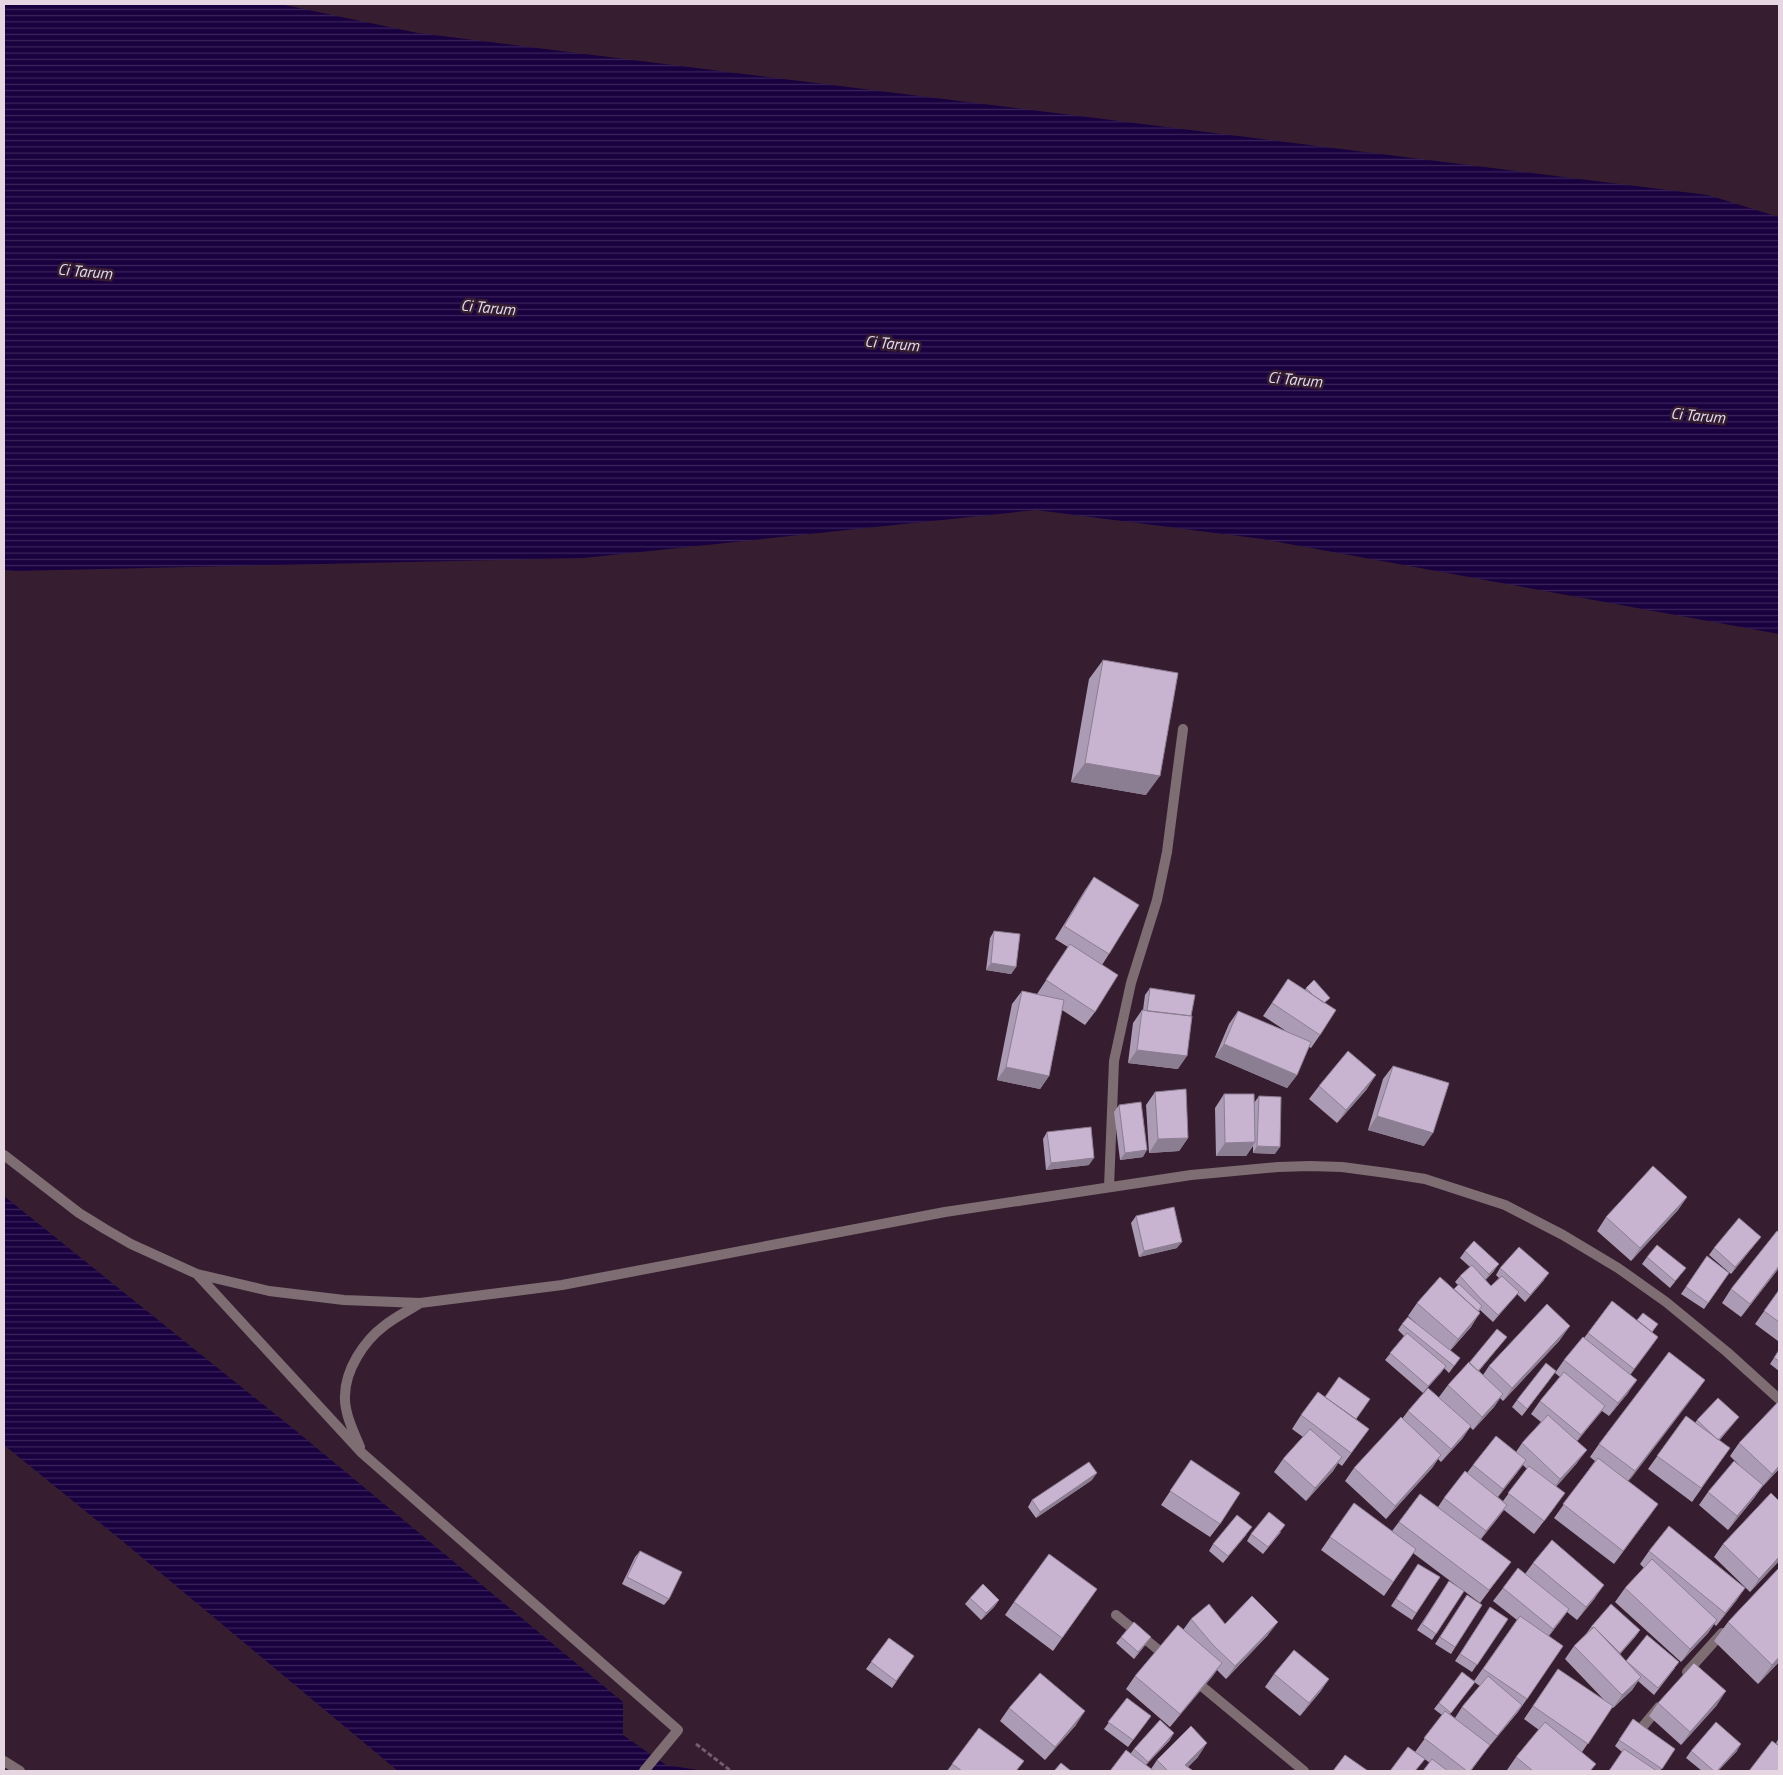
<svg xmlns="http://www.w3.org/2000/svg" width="1783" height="1775" viewBox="0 0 1783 1775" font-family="'Titillium Web',sans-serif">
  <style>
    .water { fill: url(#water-rules) }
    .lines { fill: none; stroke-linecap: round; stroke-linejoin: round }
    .path { stroke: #735d6d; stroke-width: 3; stroke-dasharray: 5 2.5; stroke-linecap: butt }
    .minor { stroke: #7e6e73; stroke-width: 10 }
    .wall { fill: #ac9bb4; fill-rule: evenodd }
    .shaded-wall { fill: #8c7e92 }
    .building { fill: #c8b4d1; stroke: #8c7e92 }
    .labels { text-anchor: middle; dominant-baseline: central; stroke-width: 5; stroke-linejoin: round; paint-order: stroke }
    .water-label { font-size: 16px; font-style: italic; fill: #e0dcf1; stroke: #361e30 }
  </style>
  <defs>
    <pattern id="water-rules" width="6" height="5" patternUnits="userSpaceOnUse" patternTransform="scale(1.25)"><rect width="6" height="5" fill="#19003e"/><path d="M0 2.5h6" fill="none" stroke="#3a245a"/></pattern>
  </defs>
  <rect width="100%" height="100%" fill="#361e30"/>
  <path class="water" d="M4,4h276l138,29 1290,162 71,22v417l-517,-95 -226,-29 -452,48 -567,13 -13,-1z
    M4,1196l291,234 328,272v33l43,30 38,6h-306l-277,-231 -117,-95z"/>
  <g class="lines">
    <path class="path" d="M696,1744l35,27"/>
    <path class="minor" d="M4,1155l75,58 26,16 26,15 66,30 72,17 75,9 76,3 142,-18 383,-73 246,-37 87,-8 32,-1 32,1 45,6 38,6 80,26 58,30 55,33 48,34 61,50 52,47
      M1109,1187l5,-126 17,-78 26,-83 10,-48 16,-123
      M197,1274l165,179 316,277 -34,41
      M360,1447c-6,-15 -16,-34 -15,-51 0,-26 19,-55 39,-70 11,-9 24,-15 36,-23
      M1116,1615l51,42
      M1687,1672l35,-39
      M1193,1679l111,92
      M1635,1736l24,-29
      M4,1761l16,10"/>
  </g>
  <path class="wall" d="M1103,660l43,135 -75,-13 18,-103z
    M1094,877l15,77 -7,11 -7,47 -10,13 -23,-15 -13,66 -9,13 -43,-9 15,-76 10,-13 16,4 -1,-1 31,-47 -13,-8 30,-49z
    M994,931l22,36 -5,7 -25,-4 4,-32z
    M1288,979l17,11 1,-2 20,16 -6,31 -9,13 -2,-1 -12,28 -10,13 -72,-31 14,-33 9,-13 48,20 -23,-15z
    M1150,988l28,81 -50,-6 5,-40 9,-13h1l2,-15z
    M1393,1066l31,80 -56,-16 15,-51z
    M1319,1086l48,3 -30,34 -28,-24z
    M1155,1092l33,46 -9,13 -30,2 -3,-48z
    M1224,1094l30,17v-8l5,-7 16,58 -22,-1v-7l-7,10h-30l-1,-48z
    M1119,1105l24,52 -23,3 -6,-48z
    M1047,1132l42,33 -43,5 -3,-31z
    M1687,1197l-9,13 -47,51 -34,-30 9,-14z
    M1136,1216l41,32 -38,9 -8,-34z
    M1756,1243l-25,31 -22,-19 5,-7z
    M1465,1251l29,20 -9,9 6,6 8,-8 -3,-3 4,-7 44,12 -19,22 -8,-8 -24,28 -13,-12 -9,17 -21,24 10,7 -11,15 -5,-5 -21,25 -38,-33 19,-24 -6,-6 4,-6 16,1 -10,-9 9,-13 37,-14 4,-4 -3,-3 5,-6 10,-9 -10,-9z
    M1707,1256l22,17 -25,36 -23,-15z
    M1647,1257l39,11 -16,20 -28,-24z
    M1779,1268l-38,49 -19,-14 9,-14z
    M1779,1290v48l-1,3 -23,-17z
    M1612,1301l46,36 -28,38 -2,18 -19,23 -7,-5 -25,30v22l-21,24 -1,20 -21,27 -30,-24 -23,29 20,36 -21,28 -16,-12 -32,49 -15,-10 32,-49 12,8 -48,-36 -29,43 -63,-46 33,-47 38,28 28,-37 18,13 6,-9 23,-25 6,-8 43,-13 6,-9 19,-21 -10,-8 9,-13 20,-24 -5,-4 9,-13 20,-22zM1523,1465l4,4 -24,32 -5,-4z
    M1507,1337l-28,34 4,4 6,-9 71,-26 -57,61 -3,-3 -6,9 -21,23 -3,-3 -8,12 -21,23 -3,-3 -6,9 -46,51 -41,-38 9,-13 48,-49 6,-8 31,-14 9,-12 21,-22z
    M1779,1350v21l-9,-7z
    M1551,1378l-29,38 -10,-9 5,-7z
    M1705,1380l-77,101 30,23 -44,60 -60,-46 41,-57 -5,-4 9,-13z
    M1301,1415l55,4 13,10 -27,37 -4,-3 -5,8 -27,30 -32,-29 9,-13 20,-22 -11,-8z
    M1686,1416l9,7 2,-3 37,3 -15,18 11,7 -38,54 -44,-33z
    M1739,1443l40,26 -17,18 -8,11 -26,32 -29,-25 9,-13 32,-26 -10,-10z
    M1191,1460l29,64 -10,13 -49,-32z
    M1092,1480l-56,38 -8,-11 4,-7z
    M1281,1532l-18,22 -16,-13 4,-7z
    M1247,1534l-24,29 -14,-12 4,-7z
    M1723,1544l56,17 -29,31 -36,-35z
    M640,1551l29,48 -5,6 -42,-21 13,-27z
    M1649,1551l96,37 -9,13 -20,25 -2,-2 -6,9 -27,29 -66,-60 10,-14 19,-20 -4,-4z
    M1533,1563l62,35 -18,22 -10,-8 -18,24 14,10 -45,66 -31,37 -16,22h-48l7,-8 -15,-11 27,-37 -8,-6 28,-37 12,9 43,-61 -24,-19 10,-13 22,-14zM1474,1682l6,4 -18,21 -7,11 -5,-4z
    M1779,1568v94l-21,22 -44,-43 14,-19z
    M1414,1570l26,7 -28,43 -21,-14z
    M1097,1589l-44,62 -48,-36 9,-13z
    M1467,1595l15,10 -31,49 -16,-10z
    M970,1598l29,2 -5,7 -13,13 -16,-16z
    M1490,1607l18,12 -36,53 -17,-11z
    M1191,1619l34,5 43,11 -42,44 -9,-9 -47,57 -44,-38 9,-13 48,-46z
    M1591,1627l49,3 -5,7 -15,17 6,7 49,7 -21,27 -16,-14 -6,9 -19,18h-1l-30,44 9,19h-83l-1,-1 9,-13 23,-27 -15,-11 34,-50 48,33 -41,-43 9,-13 12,-12z
    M1121,1637l25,7 -12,15 -18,-16z
    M889,1638l25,18 -22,32 -26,-19z
    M1274,1674l55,5 -9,13 -20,24 -35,-29z
    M1127,1698l24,18 -23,31 -24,-18z
    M1658,1703l59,2 -36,40 -32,-29z
    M1009,1708l67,17 -31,35 -45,-39z
    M1633,1719l42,30 -15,22h-51l13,-19 -7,-6z
    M979,1728l38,43h-70z
    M1779,1738v8l-3,-3z
    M1170,1740l-24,25 5,4 6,-9 41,-3 -10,10 5,4h-83l21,-18 3,-4z
    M1691,1751h46l-19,20h-16l-16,-13z"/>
  <path class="shaded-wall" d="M1085,763l75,13 -14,19 -75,-13z
    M991,963l25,4 -5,7 -25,-4z
    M1224,1044l73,31 -10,13 -72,-31z
    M1137,1050l50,6 -9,13 -50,-6z
    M1006,1067l43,9 -9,13 -43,-9z
    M1376,1075l-9,14 -30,34 9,-13z
    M1377,1116l56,17 -9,13 -56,-16z
    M1188,1138l-9,13 -30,2 9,-14z
    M1255,1142l-9,14h-30l9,-13z
    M1257,1146l23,1 -5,7 -22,-1z
    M1147,1150l-4,7 -23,3 5,-7z
    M1094,1158l-5,7 -43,5 5,-7z
    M1687,1197l-9,13 -47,51 9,-13z
    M1761,1237l-5,6 -25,31 4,-7z
    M1182,1242l-5,6 -38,9 5,-6z
    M1499,1264l-5,7 -9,10 4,-7z
    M1779,1266v2l-38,49 9,-13z
    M1549,1273l-5,7 -19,22 5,-7z
    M1519,1292l-5,6 -21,24 5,-7z
    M1480,1313l-9,14 -23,25 10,-13z
    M1570,1326l-10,14 -57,61 9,-13z
    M1658,1337l-9,13 -24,32 9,-13z
    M1446,1366l-5,7 -18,20 5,-7z
    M1637,1380l-9,13 -19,23 9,-13z
    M1705,1380l-9,13 -70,92 9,-14z
    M1503,1394l-9,13 -21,23 9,-13z
    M1605,1406l-10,13 -23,29 9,-13z
    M1739,1417l-5,6 -20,23 4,-6z
    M1471,1426l-9,13 -21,23 10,-13z
    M1587,1450l-10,13 -26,29 9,-13z
    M1441,1455l-9,13 -46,51 9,-13z
    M1342,1457l-9,14 -27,30 9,-13z
    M1526,1460l-9,13 -23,29 9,-13z
    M1779,1466v3l-17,18 10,-13z
    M1097,1473l-5,7 -56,38 4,-6z
    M1763,1485l-9,13 -26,32 9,-14z
    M1658,1504l-9,13 -35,47 9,-13z
    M1507,1505l-9,13 -21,26 9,-13z
    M1779,1557v4l-29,31 9,-13z
    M1604,1585l-9,13 -18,22 9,-13z
    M1745,1588l-9,13 -20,25 9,-13z
    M999,1600l-5,7 -13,13 5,-7z
    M1569,1609l-9,13 -16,20 9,-13z
    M1717,1620l-9,13 -27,29 9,-13z
    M1278,1622l-10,13 -42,44 9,-13z
    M1640,1630l-5,7 -20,23 5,-7z
    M1151,1637l-5,7 -12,15 4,-7z
    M1779,1657v5l-21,22 14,-19z
    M1222,1663l-9,13 -43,51 10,-13z
    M1641,1677l-9,13 -19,18 9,-13z
    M1329,1679l-9,13 -20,24 9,-13z
    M1726,1691l-9,14 -36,40 9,-13z
    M1522,1705l-9,13 -26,31 10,-13z
    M1085,1711l-9,14 -31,35 10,-13z
    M1174,1733l-4,7 -27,28 5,-6z
    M1207,1743l-9,14 -15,14 2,-6z
    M1741,1744l-4,7 -19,20h-1z"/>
  <path class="building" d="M1103,660l75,13 -18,103 -75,-13z
    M1094,877l45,28 -30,49 -45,-28z
    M994,931l26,3 -4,33 -25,-4z
    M1070,944l48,31 -23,37 -49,-32z
    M1288,979l48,31 -16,25 -48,-32z
    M1314,980l16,18 -6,5 -11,-8 -7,-7z
    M1150,988l45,7 -4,21 -44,-5z
    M1022,991l42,9 -15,76 -43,-9z
    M1142,1010l50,6 -5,40 -50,-6z
    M1238,1011l73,31 -14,33 -73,-31z
    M1348,1051l28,24 -30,35 -27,-24z
    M1393,1066l56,17 -16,50 -56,-17z
    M1186,1089l2,49 -30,1 -3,-47z
    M1224,1094h30l1,48 -30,1z
    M1259,1096l22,1 -1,50 -23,-1z
    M1141,1102l6,48 -22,3 -6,-48z
    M1091,1127l3,31 -43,5 -4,-31z
    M1653,1166l34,31 -47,51 -34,-31z
    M1174,1207l8,35 -38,9 -8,-35z
    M1739,1218l22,19 -26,30 -21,-19z
    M1777,1231l2,1v34l-29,38 -19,-15z
    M1474,1241l25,23 -10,10 -24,-23z
    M1657,1245l29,23 -11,13 -28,-24z
    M1519,1247l30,26 -19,22 -30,-27z
    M1707,1256l22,17 -21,30 -22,-16z
    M1472,1265l19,21 11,-10 17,16 -21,23 -18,-17 -20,-22z
    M1440,1277l40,36 -22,26 -41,-36z
    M1459,1284l23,22 -4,5 -24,-22z
    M1779,1290v32l-15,-11z
    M1612,1301l46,36 -24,32 -46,-36z
    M1547,1304l23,22 -58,62 -23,-22z
    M1643,1313l15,11 -6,8 -15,-12z
    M1408,1317l52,41 -6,8 -52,-42z
    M1497,1329l10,8 -29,34 -9,-8z
    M1407,1333l39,33 -18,20 -38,-33z
    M1583,1337l54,43 -19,23 -54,-43z
    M1779,1350v11l-5,-3z
    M1669,1352l36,28 -70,91 -36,-27z
    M1469,1362l34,32 -21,23 -34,-32z
    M1546,1363l10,8 -29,38 -10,-9z
    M1564,1372l41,34 -24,29 -41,-34z
    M1339,1377l31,22 -14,20 -31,-22z
    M1428,1388l43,38 -20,23 -43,-38z
    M1318,1392l51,37 -18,24 -50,-38z
    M1718,1398l21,19 -21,23 -21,-20z
    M1779,1401v65l-7,8 -33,-31z
    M1548,1415l39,35 -27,29 -38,-36z
    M1686,1416l44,32 -29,40 -44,-32z
    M1401,1417l40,38 -46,51 -41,-38z
    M1310,1429l32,28 -27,31 -32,-29z
    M1496,1436l30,24 -23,29 -30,-24z
    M1598,1458l60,46 -35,47 -60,-47z
    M1191,1460l49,33 -20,31 -50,-33z
    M1734,1461l29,24 -26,31 -29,-24z
    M1089,1462l8,11 -57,39 -8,-12z
    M1529,1466l36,27 -21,28 -36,-28z
    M1465,1471l42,34 -21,26 -42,-33z
    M1771,1493l8,8v56l-20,22 -36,-35z
    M1420,1494l91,68 -22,28 -90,-68z
    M1354,1503l62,46 -23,33 -63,-45z
    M1269,1512l16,13 -17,22 -17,-13z
    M1237,1515l15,12 -24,29 -15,-12z
    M1669,1526l76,62 -20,25 -76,-62z
    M1552,1540l52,45 -18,22 -53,-44z
    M640,1551l42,21 -13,27 -42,-22z
    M1049,1554l48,35 -35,49 -48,-36z
    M1652,1559l65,61 -27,29 -65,-61z
    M1418,1564l22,13 -24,36 -20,-14z
    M1518,1568l51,41 -16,20 -50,-41z
    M1779,1568v89l-7,8 -44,-43z
    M1449,1581l15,10 -28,43 -14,-10z
    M983,1584l16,16 -13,13 -16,-15z
    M1467,1595l15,10 -27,42 -15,-10z
    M1252,1596l26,26 -43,44 -22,-21 -22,-26 18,-15 16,20z
    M1611,1604l29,26 -20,23 -26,-26 -2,1 -1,-1z
    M1490,1607l18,12 -31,46 -17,-11z
    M1520,1616l43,30 -36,53 -44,-30z
    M1134,1622l17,15 -13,15 -17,-15z
    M1178,1625l44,38 -42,51 -45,-38z
    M1594,1627l47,50 -19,18 -48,-49z
    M1647,1635l32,27 -21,26 -32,-27z
    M889,1638l25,18 -18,25 -25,-19z
    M1294,1650l35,29 -20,24 -35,-29z
    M1694,1663l32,28 -36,41 -32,-29z
    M1558,1669l55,37 -25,38 -55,-38z
    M1462,1672l13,10 -24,31 -12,-10z
    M1040,1673l45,38 -30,36 -46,-39z
    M1488,1676l34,29 -25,31 -35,-29z
    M1127,1698l24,18 -18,24 -25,-18z
    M1445,1711l45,34 -20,26h-3l-43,-33z
    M1633,1719l42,30 -13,20 -43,-29z
    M1160,1720l14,13 -26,29 -14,-13z
    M1545,1722l51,42 -6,7h-57l-17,-14z
    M1716,1722l25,22 -24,27h-3l-23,-20z
    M1191,1726l16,17 -22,22 8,6h-25l-11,-11z
    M979,1728l45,33 -8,10h-54l-10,-7z
    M1772,1741l7,5v25h-30z
    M1408,1747l17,12 -10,12h-25z
    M1624,1749l33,22h-48z
    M1126,1750l28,21h-44z
    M1345,1755l23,16h-35z
    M1432,1759l16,12h-25z
    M1061,1763l10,8h-17z"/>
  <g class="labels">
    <g class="water-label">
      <text transform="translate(85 271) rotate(5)">Ci Tarum</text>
      <text transform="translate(488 307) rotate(5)">Ci Tarum</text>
      <text transform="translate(892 343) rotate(5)">Ci Tarum</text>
      <text transform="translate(1295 379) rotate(5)">Ci Tarum</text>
      <text transform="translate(1698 415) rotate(5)">Ci Tarum</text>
    </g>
  </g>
  <rect width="1783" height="1775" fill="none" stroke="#e6d6e1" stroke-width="10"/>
</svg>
